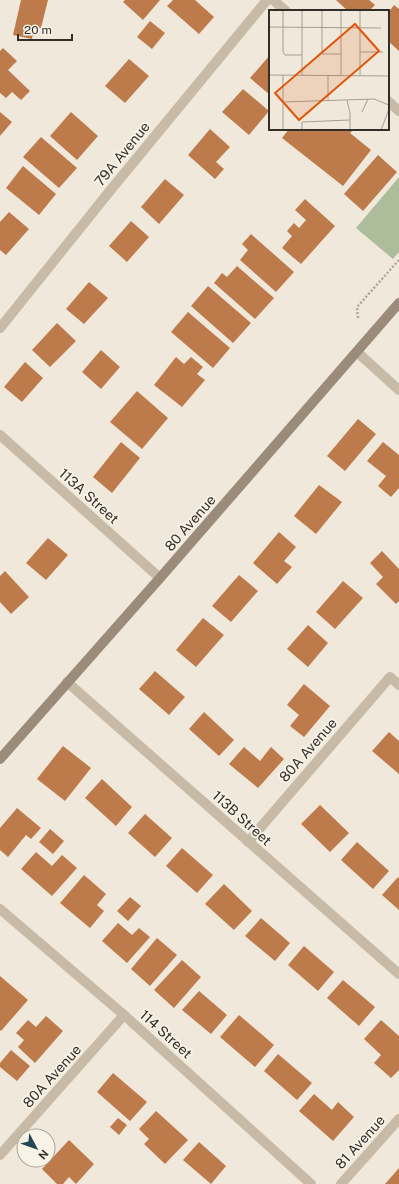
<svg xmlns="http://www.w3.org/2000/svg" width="399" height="1184" viewBox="0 0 399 1184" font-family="'Public Sans',sans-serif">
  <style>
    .green { fill: #adbd9c }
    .building { fill: #bd7b4c }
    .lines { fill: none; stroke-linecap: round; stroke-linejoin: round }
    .path { stroke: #b2a692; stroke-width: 2.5; stroke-dasharray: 2 2; stroke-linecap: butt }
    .street { stroke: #c7bba8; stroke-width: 10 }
    .secondary { stroke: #9a8b7a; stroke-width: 10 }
    .labels { text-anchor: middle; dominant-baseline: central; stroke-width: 3.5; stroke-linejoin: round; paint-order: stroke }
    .street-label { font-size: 14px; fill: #342e28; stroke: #f8f3e7 }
    .inset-road { fill: none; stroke: #a59e93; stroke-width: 1 }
    .view { fill: #df570d; fill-opacity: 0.15; stroke: #df570d; stroke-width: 2 }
    .inset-edge { fill: none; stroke: #342e28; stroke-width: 2 }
  </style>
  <rect width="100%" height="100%" fill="#f0e9db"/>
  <path class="green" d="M399,177v75l-6,7 -37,-31z"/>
  <path class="building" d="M21,0h27l-7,28 -7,-1 -2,12 -19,-4z
    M125,0h35l-17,20 -20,-18z
    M173,0h22l19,17 -15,17 -32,-28z
    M336,0h33l6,5 -6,6h-21z
    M394,5l5,4v42l-11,-10v-28z
    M150,21l15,12 -13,16 -15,-12z
    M3,48l14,13 -9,9 22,21 -9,9 -9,-8 -6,6 -6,-5v-42z
    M270,55v40l-20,-17z
    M129,59l20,17 -24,27 -20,-17z
    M243,89l26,22 -20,24 -27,-23z
    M0,112l12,10 -12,14z
    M71,112l27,24 -21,24 -27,-24z
    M210,129l20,18 -14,15 8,7 -9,10 -27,-24z
    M289,129h62l2,1 -3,3 21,17 -28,36 -61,-48z
    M41,137l36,31 -18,20 -36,-31z
    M378,155l19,17 -34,39 -19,-17z
    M23,166l33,28 -17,21 -33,-27z
    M165,179l19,16 -25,29 -18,-17z
    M305,199l30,27 -34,38 -19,-16 10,-12 -5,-5 7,-8 5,5 7,-8 -11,-10z
    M9,212l20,17 -23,26 -6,-5v-28z
    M131,221l18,16 -22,25 -18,-16z
    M251,234l43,38 -18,20 -36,-32 8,-10 -6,-6z
    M237,266l37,32 -19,21 -41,-36 8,-10 5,4z
    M89,282l19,16 -24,26 -18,-15z
    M208,286l43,37 -18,20 -42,-37z
    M188,312l42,36 -17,20 -42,-36z
    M57,323l19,18 -26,26 -18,-17z
    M101,350l19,17 -19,22 -19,-17z
    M176,357l8,7 7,-7 12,10 -6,7 8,6 -23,27 -28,-22z
    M25,362l18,16 -21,24 -18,-15z
    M137,391l31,27 -26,31 -32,-27z
    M358,419l18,15 -31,37 -18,-15z
    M121,442l19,16 -28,35 -19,-16z
    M383,442l16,13v33l-8,9 -13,-11 8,-10 -19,-15z
    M319,485l23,17 -26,32 -22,-18z
    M279,532l17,15 -12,14 8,6 -15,17 -24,-21z
    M48,538l20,17 -22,25 -20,-17z
    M382,551l17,18v32l-3,3 -20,-20 7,-7 -13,-14z
    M5,571l24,26 -18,17 -11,-12v-26z
    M239,575l19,16 -27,31 -19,-16z
    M343,581l20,17 -28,31 -19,-17z
    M203,618l21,17 -28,32 -20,-17z
    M308,625l20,18 -20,24 -21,-18z
    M155,671l30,26 -16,18 -30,-26z
    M304,684l26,22 -26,31 -14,-11 9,-11 -12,-10z
    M204,712l30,28 -15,16 -30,-27z
    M389,732l10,9v33l-27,-23z
    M63,746l28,22 -26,33 -28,-22z
    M244,747l16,14 11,-14 13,12 -26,29 -29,-24z
    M102,779l30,28 -16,19 -31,-28z
    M320,805l29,28 -19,19 -29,-28z
    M17,808l24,20 -10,11 -5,-4 -18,22 -8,-7v-22z
    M145,814l27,24 -17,19 -27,-24z
    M50,829l14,12 -11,13 -14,-12z
    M357,842l32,29 -16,18 -32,-29z
    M182,848l31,27 -16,18 -31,-27z
    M36,852l16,14 10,-11 15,13 -25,28 -31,-27z
    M84,875l22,19 -9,11 7,6 -14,17 -30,-25z
    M398,877l1,2v31l-17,-15z
    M224,884l28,27 -18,19 -29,-26z
    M130,897l11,9 -13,15 -11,-10z
    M261,918l29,25 -15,18 -30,-25z
    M118,923l14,12 7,-7 11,9 -23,26 -25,-22z
    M157,938l20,17 -27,31 -19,-17z
    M304,946l30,26 -16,19 -30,-26z
    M182,960l19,17 -27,31 -20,-18z
    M0,976l28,24 -27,31 -1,-1z
    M343,980l32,27 -16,19 -32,-28z
    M199,991l28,24 -16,19 -29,-24z
    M239,1015l35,30 -19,22 -35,-30z
    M46,1016l17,15 -28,32 -17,-16 6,-7 -8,-7 12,-13 8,7z
    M381,1020l18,16v34l-8,8 -17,-15 7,-8 -17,-16z
    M11,1050l19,16 -13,15 -17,-14v-4z
    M278,1054l34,29 -15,17 -33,-29z
    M113,1073l34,29 -17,19 -33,-29z
    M314,1094l18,16 6,-8 16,15 -21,24 -34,-30z
    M156,1111l32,29 -23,24 -21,-20 5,-5 -10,-10z
    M118,1118l9,7 -8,10 -9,-8z
    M69,1140l25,24 -18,20 -7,-7 -6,7h-6l-15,-15z
    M199,1142l27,24 -15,18 -28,-24z
    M399,1168v16h-14z"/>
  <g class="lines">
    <path class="path" d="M358,318l-1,-11 42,-47"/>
    <path class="street" d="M273,0l13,11
      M388,101l11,10
      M0,328l109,-136 158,-192
      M357,352l42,38
      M0,435l160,143
      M67,682l332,292
      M248,842l142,-165 9,8
      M0,909l124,106 187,169
      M0,1155l124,-140
      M341,1184l58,-65"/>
    <path class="secondary" d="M0,759l160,-181 239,-275"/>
  </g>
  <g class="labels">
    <g class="street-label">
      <text transform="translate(122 154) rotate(-51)">79A Avenue</text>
      <text transform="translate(89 496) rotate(42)">113A Street</text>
      <text transform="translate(190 523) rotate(-49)">80 Avenue</text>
      <text transform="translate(308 750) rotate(-49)">80A Avenue</text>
      <text transform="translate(242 818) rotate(42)">113B Street</text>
      <text transform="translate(166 1034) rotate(42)">114 Street</text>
      <text transform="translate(52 1076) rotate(-48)">80A Avenue</text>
      <text transform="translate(360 1142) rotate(-48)">81 Avenue</text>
    </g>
  </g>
  <g transform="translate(269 10)">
    <rect width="120" height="120" fill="#f0e9db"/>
    <path class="inset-road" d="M14,0v42l2,3h17M53,0v44h19M0,17l112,1M91,42h23M0,65l120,1M33,65v-65M72,66v-66M91,66v-66M78,90l3,13v17M59,91v-26M14,92l91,-3 15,6M93,102l6,-13M14,120v-55M33,120v-8l48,-2M112,120l8,-21"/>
    <path class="view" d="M86,14l24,27 -80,69 -24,-27z"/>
    <rect width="120" height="120" class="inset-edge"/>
  </g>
  <g transform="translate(36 1148) rotate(131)"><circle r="19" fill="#f8f3e7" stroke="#aaa49b"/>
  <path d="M0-3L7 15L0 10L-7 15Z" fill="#204752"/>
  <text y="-6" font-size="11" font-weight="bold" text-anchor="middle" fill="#342e28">N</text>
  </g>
  <path d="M18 34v6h54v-6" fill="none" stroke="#342e28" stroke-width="2"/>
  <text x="24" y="34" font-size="12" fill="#342e28" stroke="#f8f3e7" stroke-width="3" paint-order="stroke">20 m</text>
</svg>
